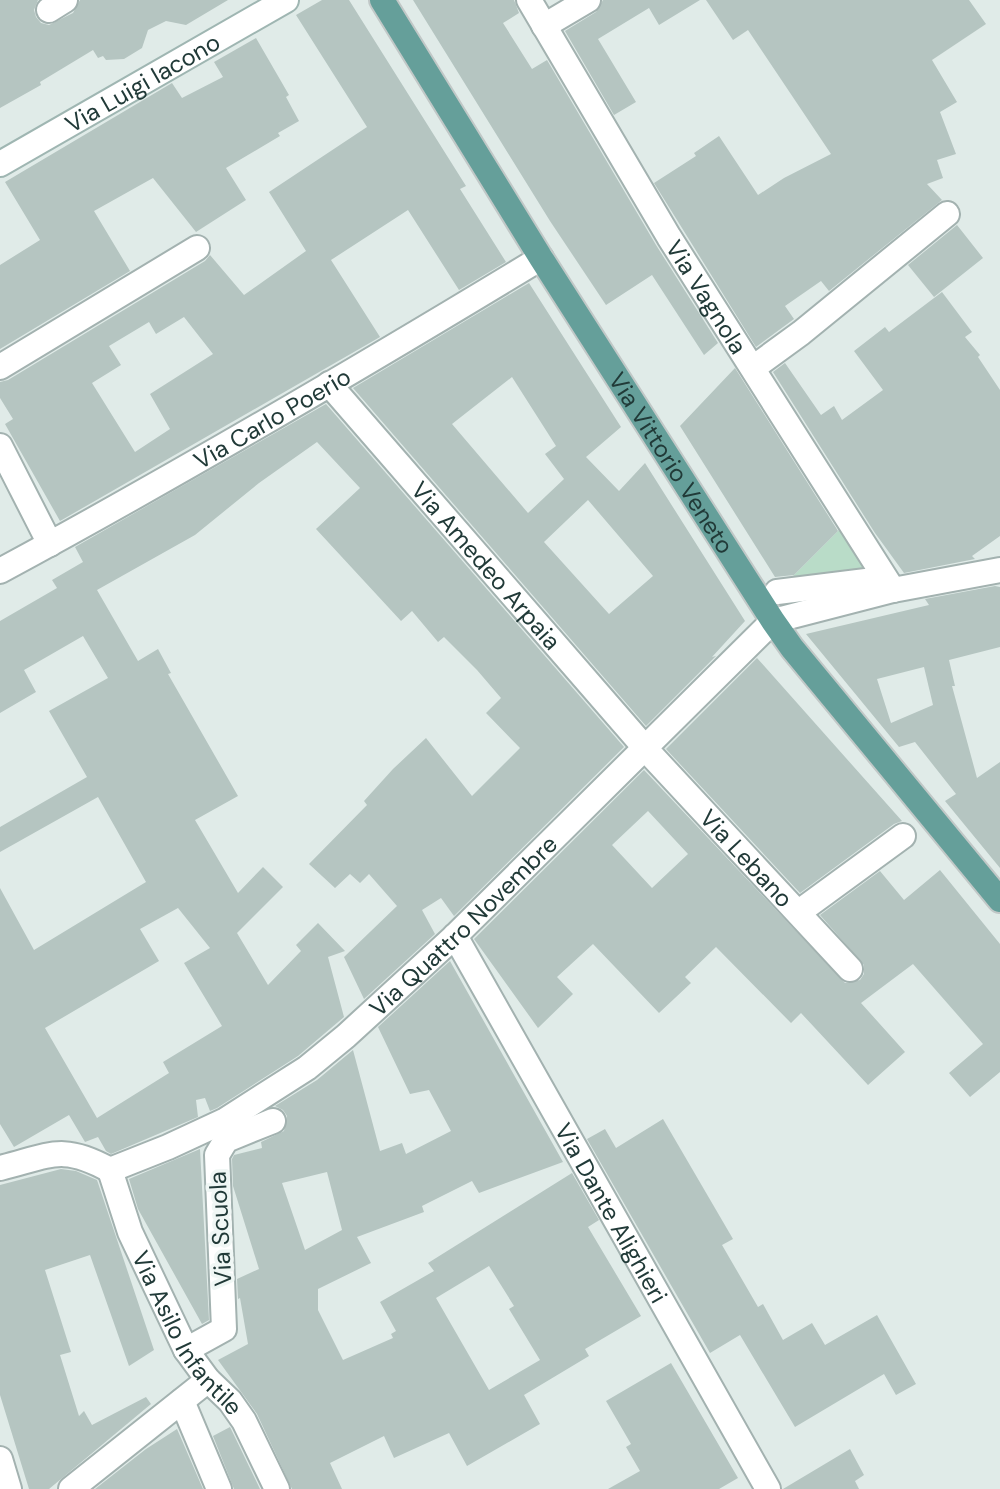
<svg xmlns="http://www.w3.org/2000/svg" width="1000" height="1489" viewBox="0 0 1000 1489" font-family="'DM Sans',sans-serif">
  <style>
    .green { fill: #b9dcc8 }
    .building { fill: #b5c5c1; fill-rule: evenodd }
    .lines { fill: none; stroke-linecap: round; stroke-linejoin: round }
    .street-casing { stroke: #a3b2b0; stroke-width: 28 }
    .secondary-casing { stroke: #9fb6b2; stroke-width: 28 }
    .primary-casing { stroke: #c1c8c7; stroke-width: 28 }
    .street { stroke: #fff; stroke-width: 24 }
    .secondary { stroke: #fff; stroke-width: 24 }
    .primary { stroke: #659f9a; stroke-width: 24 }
    .labels { text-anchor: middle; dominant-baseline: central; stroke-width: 7; stroke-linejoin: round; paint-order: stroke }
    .street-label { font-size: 24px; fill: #213a38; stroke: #f0f7f5 }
  </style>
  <rect width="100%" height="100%" fill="#e0ebe8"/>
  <path class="green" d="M844,525l30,55 -97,12z"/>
  <path class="building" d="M0,0h38l-4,10 2,7 5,6 8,2 24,-12 7,-13h148l-42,25 -20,-4 -18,9 -6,18 -18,11 -18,1 -3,-4 -5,2 -5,-8 -53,32 1,3 -41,23z
    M322,0h27l117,186 -6,3 46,73 -47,28 -51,-80 -77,50 49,77 -320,184 -55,-97 8,-5 -13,-21v-16l8,-2 197,-119 5,-6 34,40 62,-44 -37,-59 98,-65 -71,-112zM184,317l29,37 -63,40 20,35 -35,23 -43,-69 29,-18 -12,-19 40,-24 7,12z
    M413,0h101l5,13 -16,10 29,46 15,-9 109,185 62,98 -14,12 -52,-80 -46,30 -56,-84z
    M603,0h97l-41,25 -10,-17 -51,31 38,63 -22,13 -49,-84 31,-19z
    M706,0h263l17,24 -54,36 25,42 -17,10 16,42 -19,6 6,18 -16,6 15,16 -113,91 -8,-10 -36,25 9,13 -38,28 -102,-164 42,-27 -2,-3 25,-17 39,59 26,-17 47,-24 -83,-124 -15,10z
    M256,38l33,57 -3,2 13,24 -21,12 2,3 -54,32 20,32 -50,32 -43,-54 -59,33 36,60 -130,78v-84l40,-25 -35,-58 167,-99 10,15 41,-21 -9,-15z
    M957,225l26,33 -49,39 -26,-32z
    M529,283l92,144 -35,30 33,34 26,-28 100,158 -33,36 4,-1 -70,70 -293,-338zM512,377l44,69 -11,8 19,25 -36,34 -76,-89zM588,500l65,76 -44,38 -65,-72z
    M942,292l30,40 -7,5 15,18 -2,2 22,33v146l-28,20 3,3 -71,14 -29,-40 -102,-161 12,-9 36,52 13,-9 8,14 41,-30 -29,-39 31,-24 4,5z
    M735,368l103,163 -44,44 -19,2 -95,-151z
    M326,404l298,343 -170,169 -13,-18 -19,12 13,24 -71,65 -20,-42 53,-51 -28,-32 -9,9 -10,-9 -15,14 -26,-24 58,-59 -3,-4 29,-32 33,-31 46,58 48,-48 -34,-35 15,-15 -24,-28 -33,-33 -6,5 -26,-31 -11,10 -85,-92 44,-41 -43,-46 -58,41 -64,52 -98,55 41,71 20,-12 13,24 -3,1 70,122 -43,24 43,73 25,-26 20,20 -46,46 31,52 33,-34 -5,-6 22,-22 27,28 -17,6 16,60 -46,39 -81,52 -7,3 -5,-13 -9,2 2,17 -87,37 -5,-3 -8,-14 -13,5 -16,-27 -55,32 -14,-23v-236l34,62 112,-68 -48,-85 -98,55v-25l87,-50 -38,-66 59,-33 -25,-42 -59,34 12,22 -36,21v-92l57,-33 -5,-8 31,-18 -8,-15zM178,908l32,40 -26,15 38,63 -59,36 6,11 -72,45 -52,-90 114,-67 -19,-32z
    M995,586l5,1v60l-51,13 6,26h-3l25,92 23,-16v106l-55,-67 11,-7 -41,-52 -16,5 -93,-113 123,-29 -4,-6zM924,667l9,38 -42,18 -14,-44z
    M757,658l145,163 -8,3 -94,69 -134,-144z
    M644,770l201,213 15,-3 4,-6v-9l-44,-50 60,-44 24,29 36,-30 60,74v128l-30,25 -21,-24 34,-29 -70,-80 -52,39 44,49 -37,33 -67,-72 -10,10 -75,-76 -31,30 6,6 -32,30 -66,-69 -36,33 16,17 -35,34 -64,-89zM648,811l40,43 -36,34 -40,-43z
    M450,961l113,201 -84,31 -7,-12 -50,25 2,6 -67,25 14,26 -53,26v21l25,50 50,-22 -2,-4 5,-3 -16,-29 54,-31 -6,-8 144,-90 27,47 -11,7 53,89 -56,33 4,7 -65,39 16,29 -73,42 -18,-33 -55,25 -10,-22 -54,27 12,26h-50l-35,-75 -39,-54 30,-16 -8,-46 -2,1 -1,-20 22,-10 -26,-83 -1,-27 2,-4 28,-7 -1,-6 23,-11 3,-15 -4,-6 -8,-4 42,-26 36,-30 27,101 22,-8 4,11 45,-23 -22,-41 -19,4 -32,-67zM327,1172l15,58 -37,20 -23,-67zM489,1266l25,40 -5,3 31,51 -51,30 -53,-92z
    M663,1119l70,120 -11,6 36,62 5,-3 20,36 29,-17 13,22 52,-30 39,69 -20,11 -12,-21 -89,53 -55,-92 -30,18 -123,-214 18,-10 11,19z
    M200,1149l9,171 -7,4 -64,-115 -9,-30z
    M61,1169l15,2 21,9 57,170 -25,16 -39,-111 -45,15 26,82 -11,3 19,61 5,-5 8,14 54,-28 5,7 -102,85h-20l-29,-94v-210z
    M671,1363l67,115 -19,11h-111l32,-18 -14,-24 5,-3 -25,-43z
    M230,1427l1,2 29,60h-26l-21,-53z
    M177,1429l26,60h-108l51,-40z
    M850,1449l14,26 -9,6 4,8h-76z"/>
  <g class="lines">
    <g class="street-casing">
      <g id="street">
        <path id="s1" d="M529,0l140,237 224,353"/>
        <path d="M49,10l16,-10"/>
        <path d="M544,26l44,-26"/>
        <path d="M0,367l197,-119"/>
        <path d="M753,368l48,-35 146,-119"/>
        <path id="s2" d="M329,384l324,373 197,212"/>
        <path d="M0,446l50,98"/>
        <path id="s3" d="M0,571c183,-99 363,-205 541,-313"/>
        <path d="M777,592l97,-12"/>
        <path d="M799,912l104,-76"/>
        <path id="s4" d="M455,936l313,553"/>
        <path d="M0,1168c49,-12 62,-25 110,2"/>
        <path id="s5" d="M110,1170l58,-23 56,-26 83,-53 39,-32 109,-100 318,-315 120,-31 107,-20"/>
        <path id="s6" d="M110,1170l20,62 56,118 22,30 22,21 14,20 33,68"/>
        <path d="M186,1350l38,-21 -7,-174 9,-15 47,-19"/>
        <path d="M182,1401l37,88"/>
        <path d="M0,1459l9,30"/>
        <path d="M71,1489l137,-109"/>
      </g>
    </g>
    <g class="secondary-casing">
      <g id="secondary">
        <path id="s7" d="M0,164l286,-164"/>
      </g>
    </g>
    <g class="primary-casing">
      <g id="primary">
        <path id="s8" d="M382,0l159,258 232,363 19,27 208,252"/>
      </g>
    </g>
    <use href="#street" class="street"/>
    <use href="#secondary" class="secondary"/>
    <use href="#primary" class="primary"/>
  </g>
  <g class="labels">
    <g class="street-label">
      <text stroke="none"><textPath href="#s7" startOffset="164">Via Luigi Iacono</textPath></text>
      <text stroke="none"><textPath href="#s1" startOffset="346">Via Vagnola</textPath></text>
      <text stroke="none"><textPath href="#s3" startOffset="312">Via Carlo Poerio</textPath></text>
      <text stroke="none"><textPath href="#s8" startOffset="546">Via Vittorio Veneto</textPath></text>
      <text stroke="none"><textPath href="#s2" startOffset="240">Via Amedeo Arpaia</textPath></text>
      <text stroke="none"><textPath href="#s2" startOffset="632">Via Lebano</textPath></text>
      <text stroke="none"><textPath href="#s5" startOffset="434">Via Quattro Novembre</textPath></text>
      <text stroke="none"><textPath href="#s4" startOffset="318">Via Dante Alighieri</textPath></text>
      <text transform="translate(220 1229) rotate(-93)">Via Scuola</text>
      <text stroke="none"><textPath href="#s6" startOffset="182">Via Asilo Infantile</textPath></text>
    </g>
  </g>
</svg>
